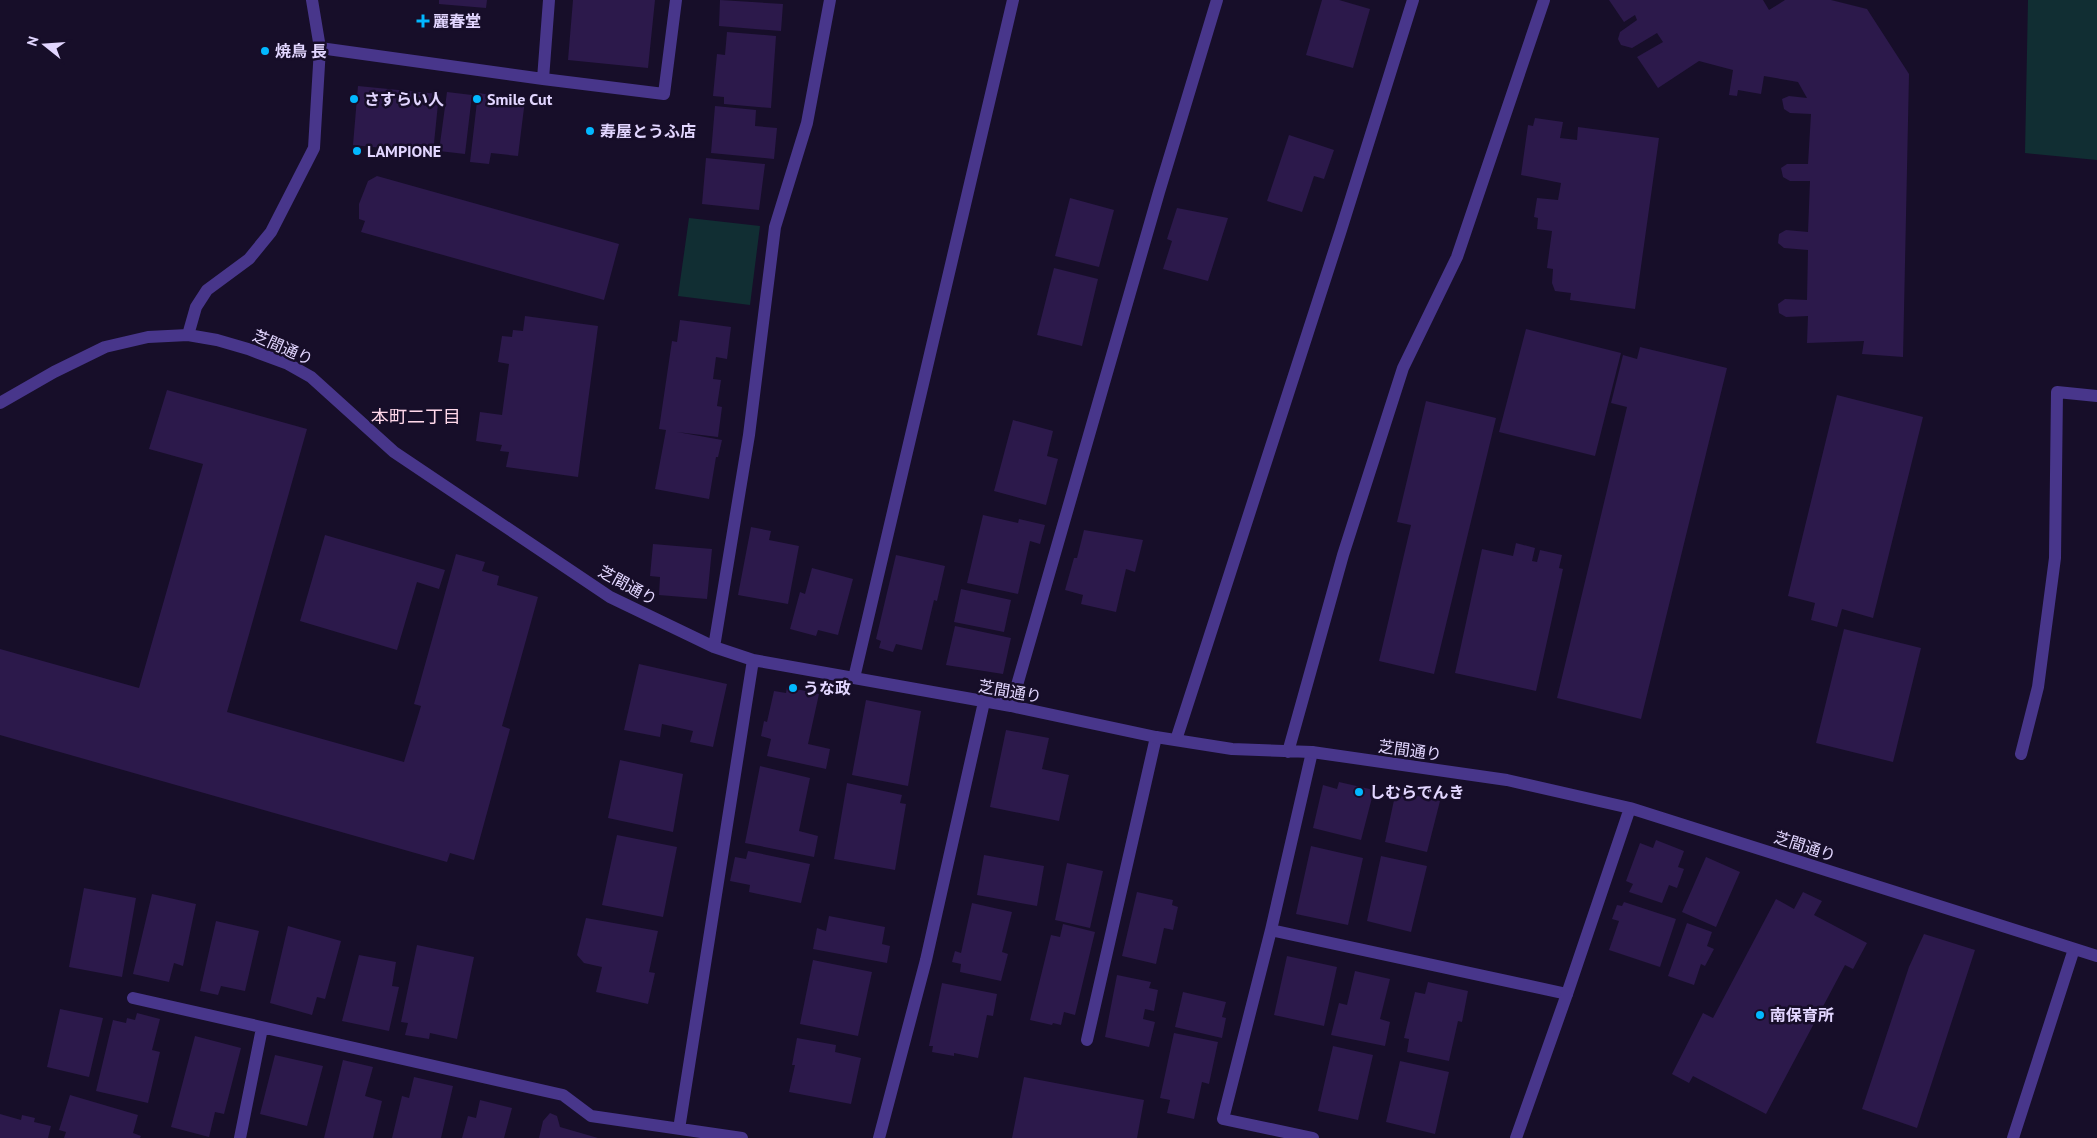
<svg xmlns="http://www.w3.org/2000/svg" width="2097" height="1138" viewBox="0 0 2097 1138" font-family="'PT Sans','Noto Sans JP',sans-serif">
  <style>
    .green { fill: #112e33 }
    .building { fill: #2c194b }
    .lines { fill: none; stroke-linecap: round; stroke-linejoin: round }
    .lane { stroke: #48368b; stroke-width: 12 }
    .street { stroke: #48368b; stroke-width: 12 }
    .poi-dot { fill: #02b8ff; stroke: #170e29; stroke-width: 2 }
    .labels { text-anchor: middle; dominant-baseline: central; stroke-width: 5; stroke-linejoin: round; paint-order: stroke }
    .poi-label { font-size: 16px; font-weight: bold; fill: #e2d6ff; stroke: #170e29; text-anchor: start }
    .street-label { font-size: 16px; fill: #e2d6ff; stroke: #170e29 }
    .neighbourhood-label { font-size: 18px; fill: #ffd8ea; stroke: #170e29 }
  </style>
  <rect width="100%" height="100%" fill="#170e29"/>
  <path class="green" d="M2028,0h69v160l-72,-7z
    M689,218l71,8 -10,79 -72,-9z"/>
  <path class="building" d="M439,0h48l-1,8 -47,-4z
    M573,0h82l-7,68 -80,-8z
    M720,0l63,4 -2,27 -62,-5z
    M1322,0h17l31,9 -17,59 -47,-13z
    M1609,0h154l6,10 16,-10h46l36,9 42,65 -6,283 -41,-3 2,-13 -57,2 1,-27 -22,1 -7,-4 -1,-9 7,-5 22,1 1,-50 -24,-2 -6,-5 1,-9 7,-4 22,2 2,-51h-20l-7,-4 -2,-9 6,-4h21l3,-50 -21,-1 -6,-4 -2,-10 7,-3 18,2 -9,-16 -34,-6 -3,18 -23,-4 -1,6 -8,-1 4,-25 -34,-9 -41,27 -21,-31 26,-15 -6,-9 -25,15 -11,-3 -3,-6 2,-7 17,-12 -2,-5 -11,7z
    M727,32l49,4 -5,72 -47,-4v-7l-11,-1 4,-42 8,1z
    M358,86l81,8 -6,59 -80,-8z
    M447,92l25,3 -7,59 -26,-3z
    M478,93l47,7 -7,56 -27,-3 -2,11 -19,-2z
    M715,106l41,4 -1,16 22,2 -3,31 -63,-6z
    M1535,118l28,4 -3,16 17,2 1,-13 81,11 -24,171 -65,-9 1,-7 -16,-2 -3,-8 1,-14 -6,-1 5,-37 -15,-2 1,-11 -4,-1 3,-19 21,2 3,-17 -40,-8 7,-50 5,1z
    M1289,135l45,15 -10,29 -10,-3 -12,36 -35,-11z
    M706,158l59,6 -6,46 -57,-6z
    M377,176l242,68 -15,56 -243,-68 4,-11 -6,-2v-15l9,-23z
    M1070,198l44,12 -15,57 -44,-11z
    M1177,208l51,10 -20,63 -45,-12 9,-28 -5,-2z
    M1054,268l44,11 -16,67 -45,-11z
    M525,316l73,10 -20,151 -72,-10 3,-15 -9,-1 2,-6 -26,-4 4,-29 22,3 7,-51 -11,-2 4,-26 10,1 1,-7 10,1z
    M680,320l51,7 -4,32 -11,-2 -3,22 8,1 -4,26 5,1 -4,30 -41,-5 45,8 -4,17h-2l-7,42 -54,-10 11,-59 -7,-1 13,-88 5,1z
    M1526,329l95,24 -26,103 -96,-24z
    M1640,347l87,21 -86,351 -84,-21 70,-291 -16,-4 12,-48 14,4z
    M167,390l140,39 -80,283 177,50 17,-56 -7,-2 42,-150 29,8 -3,9 17,5 -2,9 41,12 -36,129 8,3 -36,131 -24,-7 -3,9 -447,-127v-86l139,39 64,-224 -54,-15z
    M1837,395l86,22 -50,201 -31,-9 -5,18 -26,-7 4,-17 -27,-7z
    M1426,401l70,17 -62,256 -55,-13 32,-136 -14,-3z
    M1013,420l40,11 -6,25 11,3 -12,46 -52,-14z
    M983,515l35,8 1,-4 26,6 -5,19 -10,-3 -12,53 -51,-11z
    M751,527l20,4 -2,9 30,6 -11,58 -50,-9z
    M1084,530l59,10 -8,32 -9,-3 -10,43 -35,-8 2,-9 -18,-5 9,-32h3z
    M325,535l120,35 -6,19 -22,-7 -20,68 -97,-29z
    M1516,543l19,5 -3,13 5,1 3,-12 22,5 -3,13 4,1 -27,122 -81,-18 27,-124 31,7z
    M653,544l59,5 -5,50 -48,-4 1,-18 -10,-1z
    M896,555l49,11 -8,35 -3,-1 -12,50 -26,-6 -3,8 -14,-4 2,-7 -5,-2z
    M812,568l41,11 -15,56 -20,-5 -2,6 -26,-7 10,-37 5,2z
    M961,589l50,11 -7,32 -50,-10z
    M955,626l56,12 -8,36 -57,-9z
    M1844,629l77,19 -28,114 -77,-19z
    M639,664l88,20 -14,63 -23,-5 3,-11 -31,-7 -2,13 -36,-7z
    M787,687l32,7 -11,50 22,5 -4,20 -59,-13 4,-17 -10,-3 3,-15 3,1 7,-31 12,2z
    M866,700l55,11 -13,75 -56,-11z
    M1006,730l43,8 -7,31 27,6 -10,46 -69,-14z
    M620,760l63,14 -10,58 -65,-14z
    M760,766l50,12 -11,53 19,5 -4,21 -69,-14z
    M1339,782l35,8 -13,50 -48,-12 10,-43 14,4z
    M847,783l55,12 -2,8 6,1 -11,66 -61,-11z
    M1396,791l44,10 -13,51 -42,-10z
    M617,835l60,12 -14,70 -61,-12z
    M1656,840l28,11 -6,16 6,2 -7,19 -8,-3 -7,18 -33,-11 4,-8 -7,-3 14,-38 13,5z
    M1311,846l52,12 -15,67 -52,-11z
    M748,851l62,13 -9,39 -52,-11 1,-7 -20,-4 5,-24 11,2z
    M984,855l60,11 -7,40 -60,-11z
    M1381,856l46,10 -16,66 -44,-11z
    M1706,857l34,15 -24,55 -34,-15z
    M1067,863l36,8 -13,57 -35,-8z
    M84,888l52,10 -14,79 -53,-10z
    M1137,892l36,8 -1,5 6,2 -5,23 -9,-2 -8,36 -34,-8z
    M1803,892l19,9 -8,14 53,28 -14,26 -8,-4 -79,149 -73,-38 -4,7 -17,-9 31,-61 10,5 63,-119 18,10z
    M152,894l44,10 -13,62 -9,-3 -5,19 -36,-8z
    M1624,902l52,17 -16,48 -51,-17 10,-29 -7,-2 5,-14 5,1z
    M972,903l40,9 -10,40 6,2 -7,27 -41,-9 1,-8 -9,-2 3,-11 6,2z
    M829,916l56,11 -3,17 8,2 -3,17 -74,-14 4,-21 9,3z
    M586,918l72,13 -9,41 6,1 -7,31 -52,-12 6,-25 -18,-4 -7,-8z
    M216,921l43,10 -14,60 -24,-5 -3,9 -18,-4z
    M1687,923l25,9 -5,14 7,3 -9,17 -4,-2 -7,21 -26,-9z
    M1063,924l32,8 -20,83 -11,-3 -3,13 -8,-2 -1,2 -22,-5 21,-85 9,2z
    M288,926l53,15 -16,58 -8,-2 -5,18 -42,-12z
    M1924,934l51,16 -58,178 -55,-19 47,-142z
    M417,945l57,12 -17,82 -27,-6 -1,6 -24,-4 3,-12 -7,-1z
    M359,955l37,7 -4,24 7,1 -10,44 -47,-10z
    M1287,956l50,11 -13,59 -50,-11z
    M813,960l59,12 -14,64 -58,-12z
    M1355,971l35,8 -10,40 10,3 -5,24 -54,-11 8,-32 8,2z
    M1117,975l34,7 -2,6 9,2 -4,21 -9,-2 -2,10 12,3 -6,25 -44,-10z
    M1428,982l40,9 -6,31 -4,-1 -9,40 -42,-9 2,-13 -5,-1 11,-46 10,2z
    M942,983l55,11 -4,22 -6,-1 -9,43 -24,-5v3l-22,-4 1,-6h-4z
    M1183,992l43,10 -4,15 4,1 -4,20 -47,-11z
    M60,1009l43,9 -14,59 -42,-10z
    M137,1013l23,6 -8,31 8,2 -12,51 -52,-12 17,-71 13,3 1,-5 8,2z
    M1174,1033l44,9 -9,42 -7,-2 -8,37 -27,-6 3,-13 -10,-2z
    M195,1036l46,12 -17,66 -9,-2 -6,25 -38,-10z
    M797,1038l39,7 -1,7 26,6 -10,46 -62,-12 6,-27h-3z
    M1333,1046l40,9 -15,65 -40,-9z
    M275,1055l48,11 -16,60 -47,-12z
    M343,1060l30,7 -8,29 17,5 -9,37h-49z
    M1400,1061l49,11 -14,62 -49,-12z
    M414,1077l39,9 -12,52h-49l10,-42 7,2z
    M1024,1077l120,23 -7,38h-125z
    M70,1095l68,20 -5,18 8,3 -1,2h-76l2,-6 -7,-2z
    M480,1100l32,8 -8,30h-42l6,-22 8,2z
    M550,1113l7,3 3,11 38,11h-59l4,-17z
    M0,1114l21,6 1,-5 13,3 -1,4 17,4 -3,12h-48z"/>
  <g class="lines">
    <path class="lane" d="M1312,752l-41,178 296,64
      M2021,754l17,-67 17,-129 2,-166 40,4
      M1271,930l-48,189 90,19
      M1087,1040l69,-303"/>
    <path class="street" d="M320,48l223,31 121,15 12,-94
      M543,79l6,-79
      M188,335l8,-28 11,-17 42,-31 22,-27 43,-84 6,-100 -8,-48
      M0,403l54,-31 51,-25 43,-10 40,-2 29,5 31,9 40,15 23,13 83,75 216,145 104,50 39,13 258,46 145,31 76,12 80,3 195,28 123,28 467,148
      M714,647l35,-212 26,-208 32,-104 23,-123
      M854,678l159,-678
      M1011,706l148,-514 58,-192
      M1176,740l165,-510 72,-230
      M1288,752l55,-197 60,-187 54,-111 87,-257
      M133,998l430,97 28,21 151,22
      M679,1129l74,-469
      M240,1138l22,-110
      M879,1138l47,-178 58,-258
      M1516,1138l51,-144 63,-186
      M2013,1138l61,-189"/>
  </g>
  <g class="poi-dot">
    <path d="M420.5 13.5h5v5h5v5h-5v5h-5v-5h-5v-5h5z"/>
    <circle cx="265" cy="51" r="5"/>
    <circle cx="354" cy="99" r="5"/>
    <circle cx="477" cy="99" r="5"/>
    <circle cx="590" cy="131" r="5"/>
    <circle cx="357" cy="151" r="5"/>
    <circle cx="793" cy="688" r="5"/>
    <circle cx="1359" cy="792" r="5"/>
    <circle cx="1760" cy="1015" r="5"/>
  </g>
  <g class="labels">
    <g class="poi-label">
      <text x="433" y="21">麗春堂</text>
      <text x="275" y="51">焼鳥 長</text>
      <text x="364" y="99">さすらい人</text>
      <text x="487" y="99">Smile Cut</text>
      <text x="600" y="131">寿屋とうふ店</text>
      <text x="367" y="151">LAMPIONE</text>
      <text x="803" y="688">うな政</text>
      <text x="1369" y="792">しむらでんき</text>
      <text x="1770" y="1015">南保育所</text>
    </g>
    <g class="street-label">
      <text transform="translate(283 347) rotate(24)">芝間通り</text>
      <text transform="translate(628 585) rotate(29)">芝間通り</text>
      <text transform="translate(1010 691) rotate(10)">芝間通り</text>
      <text transform="translate(1410 750) rotate(8)">芝間通り</text>
      <text transform="translate(1805 846) rotate(18)">芝間通り</text>
    </g>
    <g class="neighbourhood-label">
      <text x="416" y="416">本町二丁目</text>
    </g>
  </g>
  <g transform="translate(45 45) rotate(287)" stroke="#170e29" stroke-width="4" paint-order="stroke">
  <path d="M0-4L9 19L0 12L-9 19Z" fill="#e2d6ff"/>
  <text y="-8" font-size="14" font-weight="bold" text-anchor="middle" fill="#e2d6ff">N</text>
  </g>
</svg>
